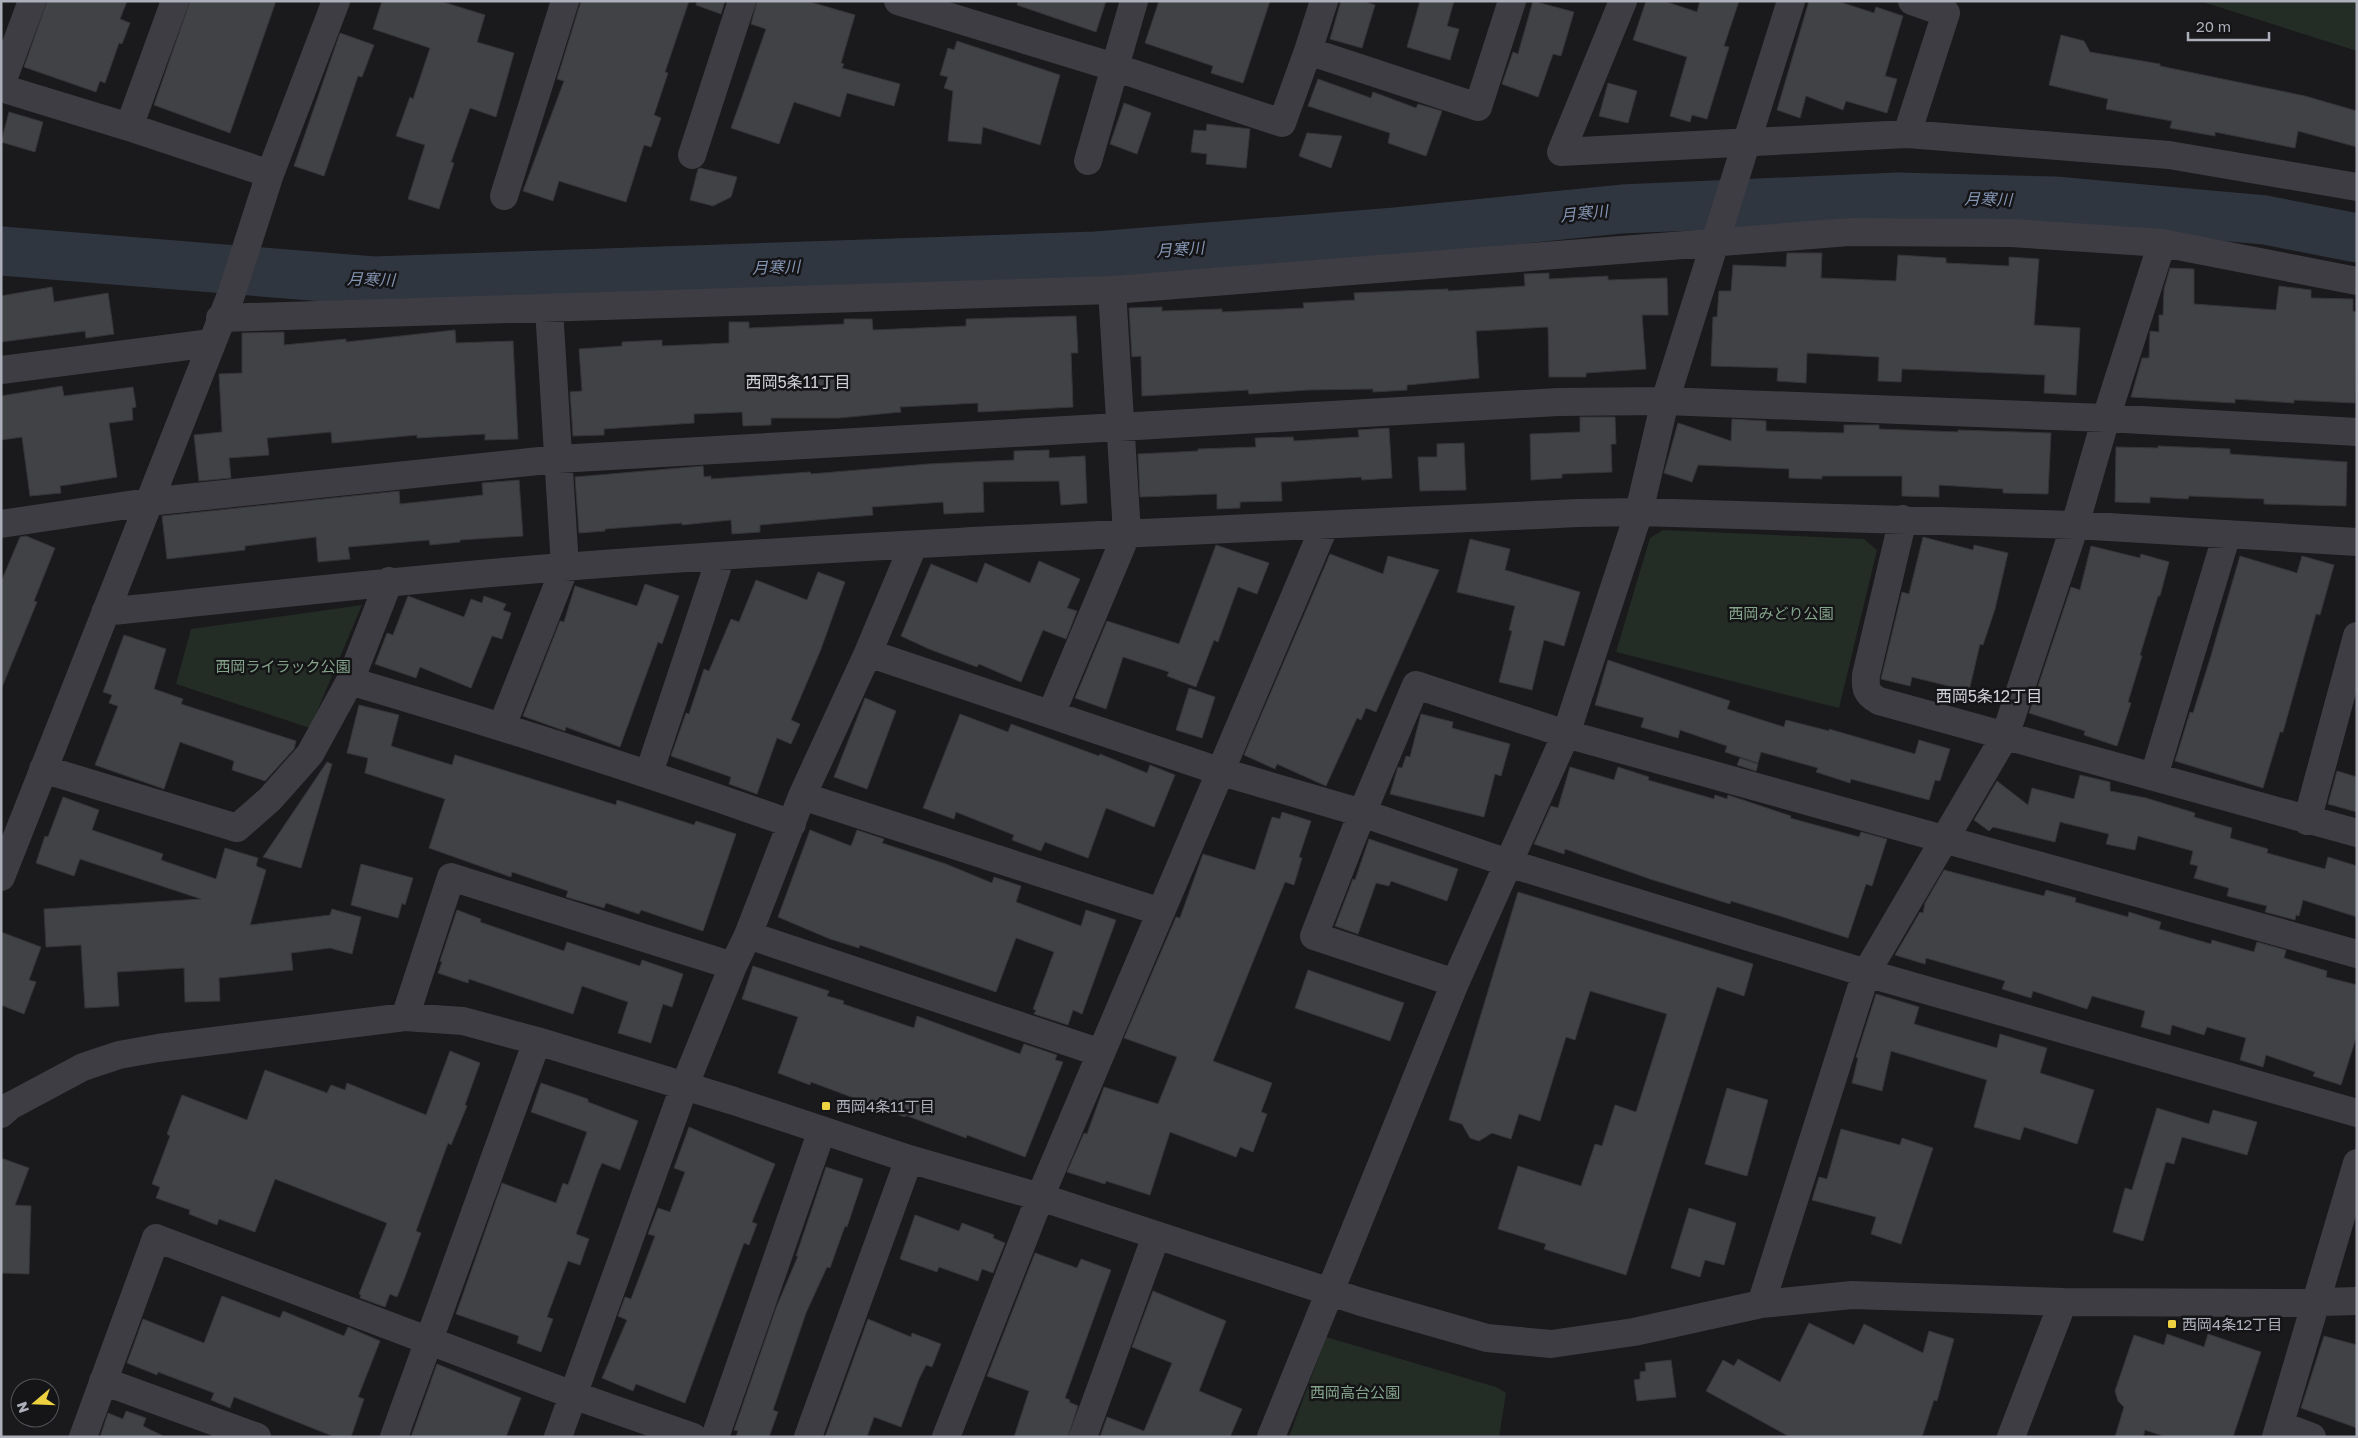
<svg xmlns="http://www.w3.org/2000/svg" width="2358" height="1438" viewBox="0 0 2358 1438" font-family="'Golos Text','Noto Sans JP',sans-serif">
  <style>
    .green { fill: #242c26 }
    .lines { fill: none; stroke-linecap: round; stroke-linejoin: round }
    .river { stroke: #303640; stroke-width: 49 }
    .building { fill: #414246; stroke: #353438 }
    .minor { stroke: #3d3d43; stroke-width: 28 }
    .poi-dot { fill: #edd141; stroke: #151517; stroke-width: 2 }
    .labels { text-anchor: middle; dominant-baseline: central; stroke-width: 5; stroke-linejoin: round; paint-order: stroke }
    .park-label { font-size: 15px; fill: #85a58c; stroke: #151517 }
    .poi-label { font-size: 15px; fill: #adafbb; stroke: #151517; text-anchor: start }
    .water-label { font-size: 16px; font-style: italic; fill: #8596b4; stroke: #151517 }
    .neighbourhood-label { font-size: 16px; fill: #cecfd7; stroke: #151517 }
  </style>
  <rect width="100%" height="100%" fill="#1a1a1c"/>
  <path class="green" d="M2200,1h157v50z
    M1663,530l201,9 13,11 -38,158 -223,-56 34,-114z
    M362,605l-52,123 -134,-44 15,-55z
    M1326,1337l170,50 10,6 -7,44h-210z"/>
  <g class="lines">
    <path class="river" d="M1,251l373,30 722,-25 300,-24 226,-23 276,-12 156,4 211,19 92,18"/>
  </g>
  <path class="building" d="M47,1h80l-7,18 10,4 -8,21 -3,-1 -14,40 -5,-2 -4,11 -72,-25z
    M190,1h86l-46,132 -76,-28z
    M382,1h58l45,14 -8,27 37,11 -18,64 -26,-9 -19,54 3,1 -15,46 -31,-10 17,-54 -29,-9 14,-39 3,2 17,-51 -57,-19z
    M581,1h108l-24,71 3,1 -14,42 7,3 -10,29 -7,-2 -18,57 -67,-21 -6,20 -30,-10 41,-110 -7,-2z
    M697,1h28l-4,13 -25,-9z
    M757,1h50l48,14 -14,48 3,1 -2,4 58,16 -6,22 -47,-13 -7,24 -46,-15 -15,42 -48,-16 35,-99 -15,-5z
    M1018,1h88l-10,31 -79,-27z
    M1159,1h111l-27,82 -32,-10 2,-7 -68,-23z
    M1341,1h22l12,4 -13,43 -32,-9z
    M1420,1h34l-7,25 12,3 -9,31 -43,-13z
    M1533,1l41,11 -13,44 -8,-2 -15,43 -36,-13 11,-32 5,2z
    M1646,1h18l33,11 3,-11h39l-15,45 5,1 -22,72 -15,-4 -2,7 -20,-6 17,-59 -54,-17z
    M1809,1h28l37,12 2,-6 27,9 -18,60 12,3 -10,34 -41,-12 -3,9 -37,-14 -6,22 -23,-8z
    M340,33l34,12 -12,32 -4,-1 -34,100 -30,-10z
    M2061,35l23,6 6,11 70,12v2l145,30 52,15v36l-59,-16 -3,17 -80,-16v4l-45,-8 2,-7 -66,-12 2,-10 -59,-14z
    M957,41l103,34 -20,70 -57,-18 -2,17 -33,-3 5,-50 -9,-3 4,-11 -8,-2 8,-27 6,2z
    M1318,79l53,19 2,-6 43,16 2,-4 24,7 -16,45 -38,-13 2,-10 -82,-27z
    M1608,83l29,8 -9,32 -29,-7z
    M1124,103l27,10 -14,41 -27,-10z
    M9,112l34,10 -8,30 -34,-10z
    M1207,124l43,5 -4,39 -40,-4 1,-10 -16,-2 3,-22 12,1z
    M1307,133l35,3 -11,32 -32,-12z
    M700,168l37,9 -6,20 -18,9 -23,-6 8,-31z
    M1787,253h35l-1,25 75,3 2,-26 48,3v5l63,3v-9l30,2 -5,66 46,3 -4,67 -32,-2 1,-18 -143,-6 -1,13 -23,-1 1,-24 -72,-4 -1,30 -29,-2 1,-13 -67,-2 2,-49h4l2,-26h12l2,-26 53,2z
    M2170,268l24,1v35l82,6 3,-24 32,4v8l42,1v12l4,1 -2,91 -61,-3v3l-59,-4v4l-104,-6 11,-39h7l1,-27 9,1v-17h4l1,-26z
    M1549,273v6l59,-3v4l59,-2 1,37h-26l4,54 -60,4v4h-37l-1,-50 -72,4 3,47 -72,7v5l-34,2v-3l-65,1 -59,4 -1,-4 -106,6 -1,-40 -9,1 -3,-49 33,-1v4l60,-2v3l82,-4 -1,-5 52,-3 -1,-7 94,-4v2l77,-5 -1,-12z
    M52,287l2,15 54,-9 6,41 -28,4 -1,-7 -84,11v-46z
    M1076,316l2,37h-7l2,54 -95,5v-9l-78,4 1,5 -62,6h-68v7l-28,1 -1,-14 -48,2v9l-90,6v6l-31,1 -3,-44 12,-1 -3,-42 43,-3v-4l40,-2v6l67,-3v-21h20v6l95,-4v-5h28l1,11 93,-4v-7z
    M455,330l1,13 57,-2 5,98 -33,1v-6l-68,4v-3l-85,8 -1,-11 -64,6 2,17 -40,3 2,20 -32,3 -5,-46 28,-3 -3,-58 23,-1v-40l42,-1v13l62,-6v3z
    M62,386l2,10 69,-9 3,20 -4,1 1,12 -24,3 8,54 -57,9 1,7 -31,3 -8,-59 -21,3v-44z
    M1580,417h35l1,27h-5l1,28 -50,2v4l-31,2 -1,-46 50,-2z
    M1732,419l34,2v10l78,2v-8h35v4l79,3v-2l93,3 -3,61 -45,-1v-4l-64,-4v12l-37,-1v-20h-80v3l-33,-1v-9l-91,-4 -6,17 -28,-9 14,-50 53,18z
    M1389,428l3,50 -30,2 -1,-3 -80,5 1,19 -42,1v6l-23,1v-15l-77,3 -2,-43 60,-3v-2l58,-2 -1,-9 38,-1 1,4 65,-4 -1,-7z
    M1464,443l2,47 -46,1 -2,-34h19v-13z
    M2158,446l72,3v5l117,8 -1,44 -82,-2v-5l-75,-3 -1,3 -38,-2v6l-35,-1 1,-55 42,1z
    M1049,450v8l36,-2 2,47 -26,2 -2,-24 -76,1 1,30 -40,2 -1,-12 -71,5 1,8 -113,10v7l-28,2 -1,-14 -49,5v-2l-77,6v2l-26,2 -4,-56 128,-11 1,11 7,-1v3l99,-7 1,2 117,-10 86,-4v-9z
    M519,480l4,56 -63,4v2l-30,3 -1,-5 -81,7 2,12 -32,3 -2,-25 -71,9v4l-78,9 -5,-43 237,-25 1,13 83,-9 -1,-12z
    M26,536l29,12 -21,53 3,1 -35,85 -1,-105 19,-45z
    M1923,537l50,13 1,-5 34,8 -13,56 -12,36 -3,-1 -11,47 -57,-14 -2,9 -29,-7 21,-87 7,2z
    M1470,539l40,10 -5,21 75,22 -16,54 -20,-6 -12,50 -33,-8 13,-51 -3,-1 6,-24 -58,-14z
    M1216,545l53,18 -12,31 -19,-7 -20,55 -4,-2 -18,47 -29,-11 2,-4 -46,-15 -17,52 -31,-11 32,-77 72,23z
    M2091,546l49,12 1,-4 28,8 -9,34h-2l-18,59 2,1 -14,46 3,1 -14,43 -33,-11 1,-4 -56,-18 42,-126 9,3z
    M1330,554l53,20 5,-18 51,14 -63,142 -10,-4 -5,12 -4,-2 -31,68 -49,-22 -2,5 -31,-14z
    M2240,556l57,17 5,-17 32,9 -14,50 -4,-1 -33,118h-3l-17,56 -88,-27 15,-49 3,1 17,-54z
    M1039,561l41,18 -13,29 10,3 -11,28 -23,-9 -22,52 -42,-18 -2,3 -48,-18 -28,-13 30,-72 46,19 8,-20 45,20z
    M818,572l27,10 -24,67 -30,71 9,4 -9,20 -14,-6 -20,56 -28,-10 2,-7 -60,-21 15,-43 3,1 15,-45 5,2 22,-52 8,3 17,-42 51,20z
    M645,584l34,12 -17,48 -4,-2 -38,105 -54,-20 -1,4 -42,-15 37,-95 4,1 11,-36 62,20z
    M408,596l56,21 7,-18 11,4 2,-7 22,8 -3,6 8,3 -9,26 -10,-3 -21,52 -51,-21 -4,11 -41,-14 12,-31 6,2z
    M124,635l42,14 -12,40 29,10 -2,5 115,37 -2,8 -29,32 -33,-11 2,-9 -54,-19 -16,47 -69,-24 23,-59 -9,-3 3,-8 -9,-3z
    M1608,660l122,41 -3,8 57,18 2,-7 43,11v-2l86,25 4,-14 31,9 -10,32 -5,-1 -6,20 -78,-21 -1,4 -34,-11 2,-4 -57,-16 -3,11 -33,-11 2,-6 -47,-16 -2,8 -37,-11 3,-9 -49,-13z
    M1189,688l26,9 -13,41 -26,-8z
    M865,698l31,13 -29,78 -33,-12z
    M359,705l40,10 -8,31 61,19 3,-10 161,50 1,-5 77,25 2,-4 40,13 -33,97 -62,-21 -2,4 -33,-11 -2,5 -38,-11 2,-6 -56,-19 -1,5 -82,-29 16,-49 -80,-26 3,-15 -21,-5z
    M960,714l48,18 3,-8 88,32 1,-2 47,19 3,-8 25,10 -21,52 -48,-19 -18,50 -43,-16 -4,9 -29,-11 2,-5 -58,-23 -2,7 -31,-11z
    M1421,714l32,8 -1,6 58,16 -9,32 -6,-2 -11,43 -94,-23 8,-27 4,1 4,-12 4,1z
    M1740,758l18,6 -2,7 -19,-6z
    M327,762l5,2 -31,104 -38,-11z
    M1570,767l44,13 4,-13 31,10 -1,3 66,19 1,-4 12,4 1,-4 63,21 -1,2 69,19 2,-5 26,7 -15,47 -6,-2 -18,54 -68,-22 -49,-15 -1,3 -80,-25 -85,-30 -1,5 -30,-10 17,-38 7,2z
    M2337,771l20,6v35l-29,-8z
    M2080,775l30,7v9l36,7 49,15 -1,4 38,11 -2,10 38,11 -1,4 58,16 3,-12 29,9v51l-54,-17 -4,16 -3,-1 -1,5 -30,-8 2,-6 -40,-10 2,-8 -35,-10 4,-12 -8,-2 3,-13 -55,-15 -3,14 -29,-6 3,-10 -49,-12 -5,20 -62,-15 -4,4 -15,-11 23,-39 31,24 4,-17 42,11z
    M63,797l36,13 -7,20 71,24 -2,6 55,19 9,-31 33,10 -2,8 10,4 -16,55 80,-10 2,-6 29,8 -9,37 -22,-6 -39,5 2,17 -74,8 1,23 -35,1 -1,-34 -67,4 2,34 -34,2 -4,-63 -35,2 -2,-38 157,-10 -121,-40 -6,17 -38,-13 9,-27 3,1z
    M1282,812l29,9 -12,36 3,1 -8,27 -9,-3 -72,179 59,22 -11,29 6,2 -14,38 -13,-5 -4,10 -66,-25 -20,63 -44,-14 -1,3 -38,-12 17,-39 3,1 17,-47 54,17 19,-47 -53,-19 52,-121 4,1 23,-64 52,16 17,-53 8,2z
    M810,830l41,16 6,-16 27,9 -2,4 64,21 46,19 2,-6 27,9 -5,16 65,24 5,-16 30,10 -34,94 -9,-4 -5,15 -34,-11 2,-4 -3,-1 21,-57 -38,-14 -20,54 -136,-47 -1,3 -29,-9 -52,-22z
    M1369,839l89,30 -11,32 -56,-20 -2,5 -13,-3 -18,51 -23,-8 18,-47 2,1z
    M361,864l52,14 -8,27 -3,-2 -4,15 -47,-13z
    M1944,870l100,26 2,-6 30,8 -1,4 53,15 1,-5 32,10 -2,7 52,15 1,-4 42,12 3,-10 29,8 -2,8 43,13 -1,6 31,8v50l-16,50 -28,-9 2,-4 -49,-17 -3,12 -23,-7 6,-22 -39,-11 -3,8 -32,-10 -2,10 -29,-8 4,-16 -53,-15 -5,13 -54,-18 -2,7 -29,-9 3,-8 -79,-23 -1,6 -30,-9 25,-43 3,1 2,-10z
    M1518,892l235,72 -9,32 -27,-9 -91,288 -82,-26 2,-5 -48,-15 20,-63 63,20 14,-42 7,2 13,-41 21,7 31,-98 -77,-23 -15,49 -9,-3 -26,84 -21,-7 -8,25 -19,-6 -13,8 -9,-3 -8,-14 -13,-4z
    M457,910l24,9 -1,3 84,29 3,-9 73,24 2,-6 41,14 -11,33 -9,-3 -12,39 -33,-10 10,-31 -46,-16 -9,28 -104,-35 -1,4 -30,-10 4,-11 -2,-1z
    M1,932l40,15 -12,33 7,2 -12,32 -23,-9z
    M753,966l76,25 -2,5 17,5 -1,3 71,24 3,-12 103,38 4,-10 33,11 -2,5 8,2 -38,95 -58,-22 -1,3 -61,-23v2l-94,-35 -1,3 -32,-12 20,-56 -56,-18z
    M1308,970l96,33 -14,38 -95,-33z
    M1876,994l43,13 -5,17 83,24 3,-14 47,14 -7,25 54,17 -17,54 -53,-17 -4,13 -46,-13 13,-47 -96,-29 -9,40 -30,-8 6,-25 -2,-1z
    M450,1051l30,12 -15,42 2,1 -16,39 -3,-2 -32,88 5,2 -16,44 -8,20 -7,-3 -5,13 -25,-9 1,-3 -2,-1 28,-71 -112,-44 -20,53 -36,-13 -2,6 -28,-11 1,-4 -34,-12 4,-11 -8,-3 18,-48 -3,-2 15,-39 65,25 18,-50 62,23 4,-8 14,5 2,-7 79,32z
    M541,1083l47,16v3l50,19 -18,49 -18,-7 -4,9 -22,62 13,5 -9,26 -12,-4 -21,56 6,2 -12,33 -24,-9 2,-7 -63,-22 46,-131 54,20 7,-20 5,2 19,-53 -56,-20z
    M1727,1088l41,12 -21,76 -42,-12z
    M2157,1108l52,16 4,-14 44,12 -10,33 -65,-18 -8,27 -8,-2 -23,79 -30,-9 12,-44 7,2z
    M689,1127l86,37 -23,58 5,2 -8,21 -5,-2 -59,160 -49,-19 -3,7 -31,-13 25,-58 -9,-4 7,-19 6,2 24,-63 -7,-2 10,-26 12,4 15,-40 -11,-4z
    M1841,1129l59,16 2,-7 31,10 -32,96 -30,-10 5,-17 -64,-17 7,-23 8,2z
    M1,1158l28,10 -14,37 16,1 -2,68 -28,-1z
    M826,1167l37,12 -16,48 -2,-1 -15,42 -3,-1 -21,46 -33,97 5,2 -9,25h-33l2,-6 -4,-1 42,-122 22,-52h-2z
    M1689,1208l47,15 -12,42 -19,-5 -5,17 -29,-9z
    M915,1215l44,16 3,-8 32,12 -1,3 12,5 -12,30 -11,-4 -4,12 -39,-14 -2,5 -37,-13z
    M1035,1253l42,15 4,-9 30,11 -46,128 5,2 -1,2 9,4 -10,31h-54l15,-46 -42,-15z
    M1153,1291l73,30 -27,70 43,18 -12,28h-130l7,-20 37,14 28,-68 -40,-16z
    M222,1296l58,22 3,-7 61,25 4,-9 32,14 -22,56 6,2 -13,38h-16l-101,-40 -4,11 -19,-8 3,-7 -56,-21 -1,3 -30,-12 16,-44 61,24z
    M868,1319l43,18 1,-4 29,11 -9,23 -6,-2 -7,14 -18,48 -27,-10 -7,20h-42z
    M1809,1323l45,22 10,-21 59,29 6,-22 25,8 -17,62 -3,-1 -12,37h-132l-84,-46 17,-31 11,6 4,-7 42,23z
    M2167,1334l37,13 4,-13 53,18 -28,85h-67l-21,-7 -2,7h-28l9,-30 -6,-6 -3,-10 19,-56 30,10z
    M2324,1336l33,9v83l-56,-20z
    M1671,1360l5,37 -39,4 -3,-21 6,-1v-7l6,-1 -1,-8z
    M437,1364l84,34 -15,39h-95z
    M126,1411l20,7 -3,8 22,11h-65l8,-24 15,6z"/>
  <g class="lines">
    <path class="minor" d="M898,1l216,66 168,56 26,-72 170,56 34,-106
      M1623,1l-62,151 346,-18 262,21 188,32
      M1308,51l16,-50
      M1,85l31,-84
      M1,88l128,39 141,47
      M129,127l46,-126
      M1907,134l39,-121 -34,-12
      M692,155l50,-154
      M1088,161l46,-160
      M504,196l61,-195
      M220,318l892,-28 737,-58 162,1 151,10 195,38
      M1,370l210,-27
      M1903,519l-37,156c-1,13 0,19 13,26l478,132
      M1,524l147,-22 410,-43 1000,-57 107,-1 441,17 251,14
      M105,612c153,-16 305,-33 458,-45 338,-26 677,-38 1016,-54l60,-1 436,13 282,17
      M868,653l351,118 143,42 146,50 358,110 139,-237 70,-211 31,-107 56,-175
      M350,681c149,44 296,91 442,143
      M1051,714l76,-181 -15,-243
      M502,726l63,-159 -16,-258
      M43,769l194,59 33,-29 40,-45 40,-73 39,-100
      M649,773l72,-217
      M2154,776l73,-242
      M802,796l359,116
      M2307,821l50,-185
      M1,877l230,-582 39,-121 66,-173
      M748,935l353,118
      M1455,983l-141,-47 48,-123 54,-128 150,49 791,220
      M405,1017l46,-140 282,89
      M1,1114l9,-8 73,-39 36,-12 39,-7 247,-31 58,4 74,20 197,60 175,58 131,38 321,105 126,36 64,6 83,-12 127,-28 91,-9 211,7 222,1 72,-2
      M1761,1304l105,-331 491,140
      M103,1381l154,56
      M2280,1425l32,12
      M83,1437l73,-199 417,157 120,42
      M394,1437l143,-396
      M558,1437l126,-350 49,-121 15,-31 54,-139 66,-143 45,-107
      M715,1437l107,-307
      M808,1437l101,-278
      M946,1437l94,-240 285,-672
      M1083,1437l73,-201
      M1271,1437l184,-454 111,-249 73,-222 26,-111 126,-400
      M2011,1437l52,-135
      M2276,1437l81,-274"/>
  </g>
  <g class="poi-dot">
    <rect x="821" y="1101" width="10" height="10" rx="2.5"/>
    <rect x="2167" y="1319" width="10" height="10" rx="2.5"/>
  </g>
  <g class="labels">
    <g class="park-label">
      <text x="1781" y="613">西岡みどり公園</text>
      <text x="283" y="666">西岡ライラック公園</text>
      <text x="1355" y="1392">西岡高台公園</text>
    </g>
    <g class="poi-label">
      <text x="836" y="1106">西岡4条11丁目</text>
      <text x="2182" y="1324">西岡4条12丁目</text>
    </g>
    <g class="water-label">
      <text transform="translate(1988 199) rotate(1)">月寒川</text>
      <text transform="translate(1584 213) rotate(-6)">月寒川</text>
      <text transform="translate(1180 249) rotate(-4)">月寒川</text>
      <text transform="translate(776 267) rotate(-2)">月寒川</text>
      <text transform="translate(371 279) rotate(2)">月寒川</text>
    </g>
    <g class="neighbourhood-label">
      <text x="798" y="382">西岡5条11丁目</text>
      <text x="1989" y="696">西岡5条12丁目</text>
    </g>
  </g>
  <rect width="2358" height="1438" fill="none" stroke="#adafbb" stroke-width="5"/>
  <g transform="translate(35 1403) rotate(251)"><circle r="24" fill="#151517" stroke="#525359"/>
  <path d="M0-4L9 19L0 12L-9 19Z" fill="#edd141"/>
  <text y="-8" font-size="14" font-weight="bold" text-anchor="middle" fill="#adafbb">N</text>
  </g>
  <path d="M2188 32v8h81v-8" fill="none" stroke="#adafbb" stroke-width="2.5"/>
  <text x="2196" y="32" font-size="15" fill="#adafbb" stroke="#151517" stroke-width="4" paint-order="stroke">20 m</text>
</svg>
